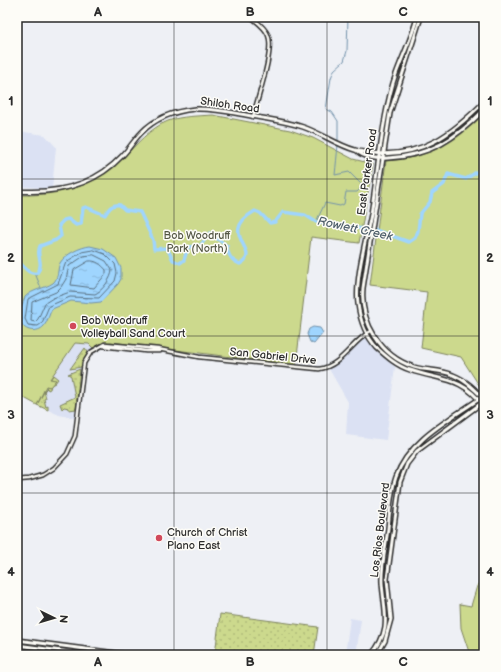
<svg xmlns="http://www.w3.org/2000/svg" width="501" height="672" viewBox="0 0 501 672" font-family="'Balsamiq Sans',sans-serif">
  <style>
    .built { fill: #dbe1f3 }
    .grass { fill: url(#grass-dots); stroke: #7c825c }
    .green { fill: #ccd98d; stroke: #7c825c }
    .water { fill: url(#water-ripples); stroke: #7191aa }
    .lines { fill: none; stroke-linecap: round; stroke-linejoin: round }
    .shore { stroke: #596f7f; stroke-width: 1 }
    .stream { stroke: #7191aa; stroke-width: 1 }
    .river { stroke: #9fd5fe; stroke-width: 3.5 }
    .tertiary-casing { stroke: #2b2b2b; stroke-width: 5.5 }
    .secondary-casing { stroke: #2b2b2b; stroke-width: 6 }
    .tertiary { stroke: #fdfcf7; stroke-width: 2.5 }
    .secondary { stroke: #fdfcf7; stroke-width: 3 }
    .grid { fill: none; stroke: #2b2b2b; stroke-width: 1; stroke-opacity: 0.55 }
    .poi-dot { fill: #d1495b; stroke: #fdfcf7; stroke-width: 1.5 }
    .labels { text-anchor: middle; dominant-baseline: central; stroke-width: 3; stroke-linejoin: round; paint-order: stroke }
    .street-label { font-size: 11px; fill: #2b2b2b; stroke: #fdfcf7 }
    .park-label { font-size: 11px; fill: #535644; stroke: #fdfcf7 }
    .poi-label { font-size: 11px; fill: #2b2b2b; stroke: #fdfcf7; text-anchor: start }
    .water-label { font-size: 12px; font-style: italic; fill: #4e5e6a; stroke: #fdfcf7 }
    .neatline { fill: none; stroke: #2b2b2b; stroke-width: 1.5 }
    .grid-label { font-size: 13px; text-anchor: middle; font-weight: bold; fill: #2b2b2b }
  </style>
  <defs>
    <pattern id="grass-dots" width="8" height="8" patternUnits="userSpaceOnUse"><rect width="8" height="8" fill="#ccd98d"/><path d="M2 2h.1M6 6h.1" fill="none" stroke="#afba7a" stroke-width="1.8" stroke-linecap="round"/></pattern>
    <pattern id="water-ripples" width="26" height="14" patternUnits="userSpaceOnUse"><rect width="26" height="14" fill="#9fd5fe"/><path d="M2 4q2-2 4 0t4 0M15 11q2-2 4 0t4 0" fill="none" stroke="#89b7da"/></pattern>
  </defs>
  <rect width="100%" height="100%" fill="#eef0f5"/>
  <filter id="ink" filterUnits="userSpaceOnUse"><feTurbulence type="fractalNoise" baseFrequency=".025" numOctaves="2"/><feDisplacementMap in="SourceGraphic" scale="8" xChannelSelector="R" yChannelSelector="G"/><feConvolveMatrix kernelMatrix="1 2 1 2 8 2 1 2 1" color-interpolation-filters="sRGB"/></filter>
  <g filter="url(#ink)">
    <path class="built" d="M17,131l28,4 11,12 -4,42 -35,-3z
      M366,337l12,16 17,14 -9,73 -40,-5 2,-33 -19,-33 13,-9z
      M79,342l10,2 4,4 -9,10 -3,8 -7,52 -15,-3 -22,-10 7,-16 28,-45z
      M350,618l11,2 -4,28 3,7h-15z"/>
    <path class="grass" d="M85,348l3,4 -7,15 -11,2z
      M80,369l-4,40 -7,1v-2l-5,-1 -2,2 -2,-5 15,-7 -4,-21 -3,-2z
      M53,375l5,4 -3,4 -4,2 -1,4 -2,1 -1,-2 -3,3 2,7 -2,1 2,8 2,-1v4l-11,-5z
      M220,614l98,13 -4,28h-99z"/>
    <path class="green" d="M484,114v279l-23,-36 -40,-9 6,-56 -57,-7 16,-124c45,-4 66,-16 98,-47z
      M213,115l77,15 23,8 40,21 20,5 -14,79 -48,-6 -15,128 -185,-23 -11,2 -7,4 -4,-4 -14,-1 -25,36 6,1 -6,7 -4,-1 -9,19 -20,-11v-199c42,1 75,-7 106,-37 13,-13 27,-30 45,-37 13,-5 31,-5 45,-6z
      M484,575v80h-14l-9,-27 -1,-24 11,2 6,-20z"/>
    <path class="water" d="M90,246l13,3 13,9 5,10v11l-3,5 -17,18 -10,1 -20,-2 -19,8c-3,5 -4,12 -8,17 -6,7 -20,6 -23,-4 -2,-7 1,-18 4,-25 8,-8 19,-8 28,-14 6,-5 4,-14 7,-20 5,-9 21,-16 30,-17z
      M313,327l7,1 3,5 -9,11 -4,-2 -3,-8 2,-5z"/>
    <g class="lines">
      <path class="shore" d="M94,250l11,4 10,10 2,9 -2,8 -16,17 -29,-1 -21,9 -7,17 -4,3 -10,-1 -3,-6 3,-20 30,-15 8,-22 16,-10z
        M94,255l12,6 6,9c0,8 -10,21 -17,24l-25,-2 -17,6 -8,5 -7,16 -3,3 -4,-1 1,-19 24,-10 5,-5 5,-8 3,-13 15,-10z
        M89,261c7,-1 13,4 17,9v4l-12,14 -23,-3 3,-15z"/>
      <path class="stream" d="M338,142v-21l-6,-9 -6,-3 5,-31 3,-8 10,-9 3,-10 1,-34
        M316,222l9,-19 15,3 4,-2 2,-12h11l6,-6 -14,-14 -14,3c1,-10 2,-19 3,-30
        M35,273l6,15
        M17,319v-1"/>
      <path class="river" d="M17,261c7,4 10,14 20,12 8,-10 -2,-18 3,-27l16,-6 5,-4 -2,-11 5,-5 4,-1 8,6 5,-1 2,-16 3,-1 19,8c4,-7 7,-11 15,-10l5,5 15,2 13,28 1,9 13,-1 6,12 7,3 4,-3 4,-13 12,-1 10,-13 17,13c1,9 4,15 13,18 24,-13 -25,-30 15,-53l5,2 10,10 5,-1 8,-10 22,3 11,7 62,9 31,11 6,-4 3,-7 2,-17 10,-12 2,-9 12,-9 4,-10 18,5 18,-12"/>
      <g class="tertiary-casing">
        <path id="tertiary" d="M251,17c6,5 14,10 17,18 7,15 -11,64 -15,82
          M103,346l43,5h14
          M17,480l12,-1 14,-4 11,-7 13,-14 8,-18 9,-73 7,-11 14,-8 53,5 41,8 120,12c23,-3 33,-28 52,-38"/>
      </g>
      <g class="secondary-casing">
        <path id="secondary" d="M417,17c-5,22 -17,43 -24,66 -12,43 -15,87 -22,131 -5,26 -16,65 -13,90 2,16 8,32 19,44 10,9 20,18 33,22 30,11 51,5 74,36
          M421,17l-31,96 -27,175c-3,34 17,68 51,79 12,4 27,2 39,8 13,5 22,14 31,24
          M357,151c7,7 21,8 31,7 42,-2 67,-19 96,-48
          M17,191c40,3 77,-5 105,-35 7,-7 12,-16 19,-23 14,-15 34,-22 54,-24 17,-1 35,3 51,6 19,4 39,6 57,12 18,6 34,18 52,23 6,2 12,2 18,3 48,5 79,-19 111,-51
          M17,640l114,15
          M17,645l75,10
          M371,655c22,-26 13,-43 11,-72 -1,-18 4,-37 6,-55 2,-17 2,-35 8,-51 13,-37 53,-57 83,-78
          M377,655l8,-14 6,-22 -4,-40 13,-97 7,-18 10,-13 66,-49"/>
      </g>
      <use href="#tertiary" class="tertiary"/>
      <use href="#secondary" class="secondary"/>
    </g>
  </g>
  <path class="grid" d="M174,17v638M327,17v638M17,179h467M17,336h467M17,493h467"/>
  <g class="poi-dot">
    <circle cx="73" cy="326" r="4"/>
    <circle cx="159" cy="538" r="4"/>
  </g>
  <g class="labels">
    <g class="street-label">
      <text transform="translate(230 105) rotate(8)">Shiloh Road</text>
      <text transform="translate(367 172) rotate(-82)">East Parker Road</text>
      <text transform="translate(273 356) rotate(6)">San Gabriel Drive</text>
      <text transform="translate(380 530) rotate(-83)">Los Rios Boulevard</text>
    </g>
    <g class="park-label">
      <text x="197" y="235">Bob Woodruff<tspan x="197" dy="13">Park (North)</tspan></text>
    </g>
    <g class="poi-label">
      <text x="81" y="320">Bob Woodruff<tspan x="81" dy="13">Volleyball Sand Court</tspan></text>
      <text x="167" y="532">Church of Christ<tspan x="167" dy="13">Plano East</tspan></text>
    </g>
    <g class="water-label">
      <text transform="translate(355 229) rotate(12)">Rowlett Creek</text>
    </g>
  </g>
  <rect width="501" height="672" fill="none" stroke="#fdfcf7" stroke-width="44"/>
  <g transform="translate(54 618) rotate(95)" stroke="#fdfcf7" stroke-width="3" paint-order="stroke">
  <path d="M0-3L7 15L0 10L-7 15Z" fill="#2b2b2b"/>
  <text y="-6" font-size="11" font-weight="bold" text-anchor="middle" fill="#2b2b2b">N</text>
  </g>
  <rect x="22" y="22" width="457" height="628" class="neatline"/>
  <g class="grid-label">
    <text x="98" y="16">A</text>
    <text x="250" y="16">B</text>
    <text x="403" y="16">C</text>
    <text x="11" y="105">1</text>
    <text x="490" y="105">1</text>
    <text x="11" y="262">2</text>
    <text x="490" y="262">2</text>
    <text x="11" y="419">3</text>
    <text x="490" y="419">3</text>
    <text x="11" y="576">4</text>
    <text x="490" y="576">4</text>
    <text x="98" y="666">A</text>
    <text x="250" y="666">B</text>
    <text x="403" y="666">C</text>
  </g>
</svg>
